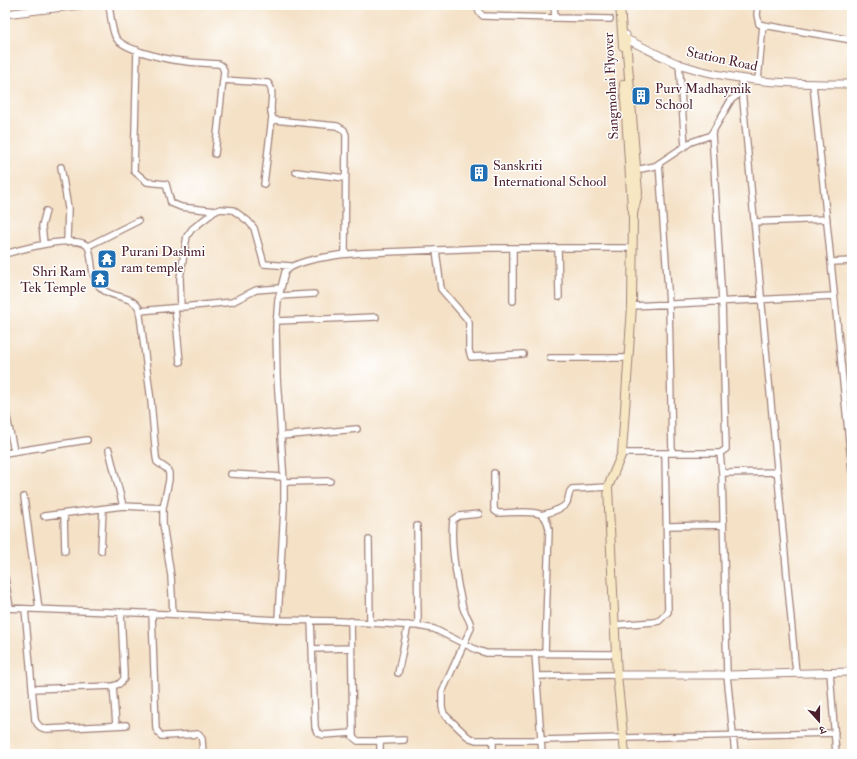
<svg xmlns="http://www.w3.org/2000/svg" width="857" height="759" viewBox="0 0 857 759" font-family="'IM FELL Double Pica','Noto Serif Devanagari',serif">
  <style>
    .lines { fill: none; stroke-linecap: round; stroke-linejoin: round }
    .minor-casing { stroke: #9f8078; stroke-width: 8 }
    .tertiary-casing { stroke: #9f8078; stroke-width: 9 }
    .secondary-casing { stroke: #9f8078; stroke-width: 10 }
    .minor { stroke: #fff; stroke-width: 5.5 }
    .tertiary { stroke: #fff; stroke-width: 7 }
    .secondary { stroke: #f7e8c3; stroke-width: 8 }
    .labels { text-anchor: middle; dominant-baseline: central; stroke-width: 3; stroke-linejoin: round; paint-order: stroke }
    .street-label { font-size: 14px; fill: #4a1f2b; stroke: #fff }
    .poi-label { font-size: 14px; fill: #4a1f2b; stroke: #fff; text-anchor: start }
  </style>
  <rect width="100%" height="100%" fill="#fff"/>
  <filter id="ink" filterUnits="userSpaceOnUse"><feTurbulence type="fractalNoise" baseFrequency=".025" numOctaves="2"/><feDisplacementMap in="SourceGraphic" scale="8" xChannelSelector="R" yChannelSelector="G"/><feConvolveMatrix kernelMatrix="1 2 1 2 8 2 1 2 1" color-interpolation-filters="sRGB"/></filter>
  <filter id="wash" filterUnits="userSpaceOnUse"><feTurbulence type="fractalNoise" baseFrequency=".012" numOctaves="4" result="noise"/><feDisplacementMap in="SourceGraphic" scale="16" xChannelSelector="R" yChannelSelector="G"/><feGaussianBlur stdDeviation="0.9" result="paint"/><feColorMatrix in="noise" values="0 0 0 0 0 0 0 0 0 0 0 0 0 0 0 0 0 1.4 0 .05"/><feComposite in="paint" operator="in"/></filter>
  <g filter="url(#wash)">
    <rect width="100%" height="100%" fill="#f4e1c6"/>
  </g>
  <g filter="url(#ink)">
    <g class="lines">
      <g class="minor-casing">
        <path id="minor" d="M109,5c2,10 2,24 7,33 8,12 52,22 66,23 12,2 25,2 37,3l3,2 2,5 -9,83
          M478,5l1,7 4,4 72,2 -1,-13
          M758,5l-1,10 2,9 4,1
          M555,18l55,1
          M137,50l-3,121 13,11 19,2 5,19 10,4 35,4
          M679,63l6,83
          M741,79l55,594
          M223,80l45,3c9,10 -2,27 6,37l63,6 7,4 2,5 -1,119
          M758,80l5,-55 89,15
          M813,84l39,387
          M659,164l10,140 3,149
          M61,167l7,41 -1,34
          M636,170l19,-4 36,-24 18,-6 3,-3 19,-33 11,-8
          M296,172l49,6
          M264,184l8,-67
          M754,222l73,-3
          M44,244l-2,-18 4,-15
          M88,246l50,-25
          M513,248v53
          M558,248l1,49
          M436,250l5,39 26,30 2,4v27l2,7 52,-3
          M5,254c14,-4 79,-23 84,-5 4,13 1,27 11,38 11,12 30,7 39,21l12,93 5,56 1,5 10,7 2,4v7l-6,28v16l8,52 2,38
          M832,262l20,-1
          M279,296l35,-2
          M632,306l202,-10
          M175,308l5,54
          M181,308l-1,-30 7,-42 5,-7 22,-17 6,-3 13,1 15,11 6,7 10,36 27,2
          M140,311l83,-8 9,-1 24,-12 25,-2
          M276,321l100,-4
          M550,358h79
          M5,408l9,43
          M281,436l76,-7
          M109,450l14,56
          M5,453l82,-13
          M622,453h98l6,-4 -4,-148 -10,-168
          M720,453l2,20
          M494,473v35l1,3 3,2c11,0 36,-3 44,2 5,3 6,9 7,14l-4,124
          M231,474l52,3
          M284,482l46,-1
          M24,497l15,112
          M64,514l1,37
          M479,514l-20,2 -6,4c-3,24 4,64 10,88 2,7 8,12 8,20l-29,64v15l2,7 23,22 3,2 6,2h65l294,-7
          M542,515c6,-2 21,-6 24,-11 4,-5 1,-11 6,-15l36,-2
          M44,516l79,-10 40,2
          M417,526l1,100
          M667,526l55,-1
          M369,540l1,82
          M101,551l2,-42
          M5,578l5,30
          M5,608l161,6 112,6 61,1 79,5 16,3 43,21 9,3 129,1
          M25,609l10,111c3,6 6,9 13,9l78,-4
          M152,613l4,116 5,7h4l34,-2 3,5 1,15
          M278,620l6,-112v-26l-7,-105 -1,-50 2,-27 7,-28c11,-13 58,-18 76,-19l127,-5h145
          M311,620l4,107 2,5 6,3 30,-2
          M351,621l2,116 5,4h22v13
          M615,625l39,-3 5,-1 9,-9 -3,-159
          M312,649l39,-1
          M535,653l7,101
          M830,672l6,82
          M398,673l10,-48
          M537,676l80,-1
          M113,686l3,39
          M32,689l81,-3 6,-2 5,-5v-6l-3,-61
          M493,739v15
          M380,741l24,-1
          M735,754l-8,-79 -5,-202 55,-1"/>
      </g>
      <g class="tertiary-casing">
        <path id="tertiary" d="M5,14l75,-9
          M626,35v4c18,8 35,18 53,25 55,19 115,20 173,20
          M617,675h110l125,-3"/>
      </g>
      <g class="secondary-casing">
        <path id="secondary" d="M620,5l3,41
          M624,84l8,124
          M625,754l-8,-79 -9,-188 14,-34 10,-147 1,-93 5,-20 -12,-154"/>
      </g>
      <use href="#minor" class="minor"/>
      <use href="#tertiary" class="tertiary"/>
      <use href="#secondary" class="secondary"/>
    </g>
  </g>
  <defs>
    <g id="building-square" transform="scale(1)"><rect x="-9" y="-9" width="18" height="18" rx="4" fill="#1f6fb2" stroke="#fff"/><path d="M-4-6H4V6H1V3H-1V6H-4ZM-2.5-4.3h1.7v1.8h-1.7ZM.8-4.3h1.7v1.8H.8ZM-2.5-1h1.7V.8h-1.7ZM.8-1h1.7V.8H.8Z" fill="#fff"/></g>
    <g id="temple-square" transform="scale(1)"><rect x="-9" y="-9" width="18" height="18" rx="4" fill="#1f6fb2" stroke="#fff"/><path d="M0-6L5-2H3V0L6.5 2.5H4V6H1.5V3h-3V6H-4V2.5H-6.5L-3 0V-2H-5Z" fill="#fff"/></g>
  </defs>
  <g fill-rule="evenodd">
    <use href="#building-square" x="641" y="96"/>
    <use href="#building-square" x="479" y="173"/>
    <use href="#temple-square" x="107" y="259"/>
    <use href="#temple-square" x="100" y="279"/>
  </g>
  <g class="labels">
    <g class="street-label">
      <text transform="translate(722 59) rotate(12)">Station Road</text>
      <text transform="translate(611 86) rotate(-93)">Sangmohai Flyover</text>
    </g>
    <g class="poi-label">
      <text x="655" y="88">Purv Madhaymik<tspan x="655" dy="16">School</tspan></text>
      <text x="493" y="165">Sanskriti<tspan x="493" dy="16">International School</tspan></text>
      <text x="121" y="251">Purani Dashmi<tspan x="121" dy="16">ram temple</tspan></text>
      <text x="86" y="271" text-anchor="end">Shri Ram<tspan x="86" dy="16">Tek Temple</tspan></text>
    </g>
  </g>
  <rect width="857" height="759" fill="none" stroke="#fff" stroke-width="20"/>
  <g transform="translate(819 721) rotate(159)" stroke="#ffffff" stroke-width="3" paint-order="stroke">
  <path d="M0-3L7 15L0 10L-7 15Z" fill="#4a1f2b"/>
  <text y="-6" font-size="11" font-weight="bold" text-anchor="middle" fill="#4a1f2b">उ</text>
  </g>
</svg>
